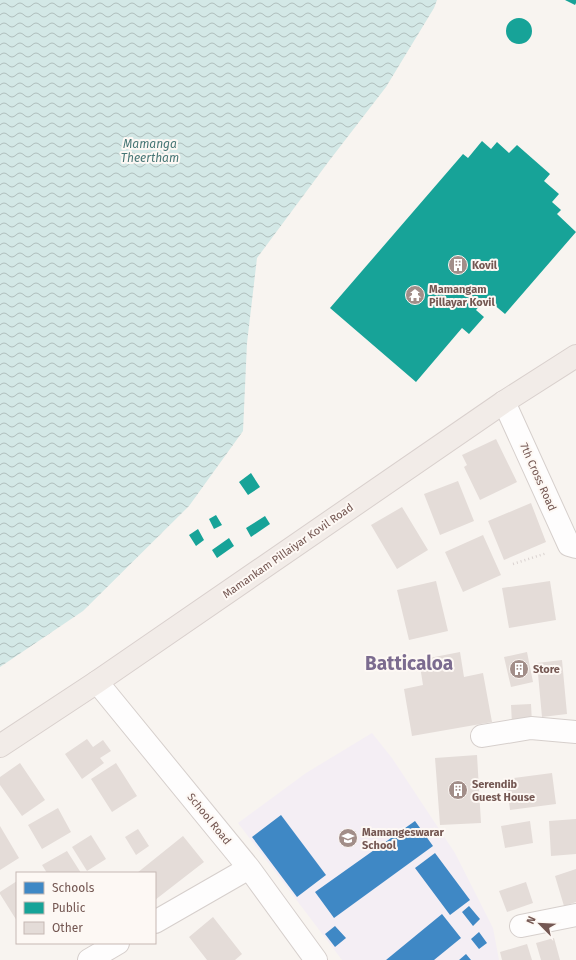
<svg xmlns="http://www.w3.org/2000/svg" width="576" height="960" viewBox="0 0 576 960" font-family="'Fira Sans',sans-serif">
  <style>
    .education { fill: #f4eef4 }
    .water { fill: url(#water-waves) }
    .schools { fill: #3f88c5 }
    .public { fill: #17a398 }
    .building { fill: #e4dcd8 }
    .lines { fill: none; stroke-linecap: round; stroke-linejoin: round }
    .minor-casing { stroke: #d6cfcc; stroke-width: 24 }
    .major-casing { stroke: #d9d0cd; stroke-width: 24 }
    .path { stroke: #dad2d0; stroke-width: 2.5; stroke-dasharray: 1 3; stroke-linecap: butt }
    .minor { stroke: #fefdfd; stroke-width: 22 }
    .major { stroke: #f2ece8; stroke-width: 22 }
    .labels { text-anchor: middle; dominant-baseline: central; stroke-width: 4; stroke-linejoin: round; paint-order: stroke }
    .poi-label { font-size: 11px; font-weight: bold; fill: #745752; stroke: #fdf8f4; text-anchor: start }
    .street-label { font-size: 11px; fill: #745752; stroke: #fdf8f4 }
    .water-label { font-size: 12px; font-style: italic; fill: #477675; stroke: #fdf8f4 }
    .town-label { font-size: 19px; font-weight: bold; fill: #7b6b8f; stroke: #fdf8f4 }
  </style>
  <defs>
    <pattern id="water-waves" width="16" height="10" patternUnits="userSpaceOnUse"><rect width="16" height="10" fill="#d3e8e6"/><path d="M0 5q4-4 8 0t8 0" fill="none" stroke="#b0bfbd"/></pattern>
  </defs>
  <rect width="100%" height="100%" fill="#f8f4f0"/>
  <path class="education" d="M372,733l20,25 63,95 38,75 6,32h-157l-104,-137 68,-50z"/>
  <path class="water" d="M0,0h437l-3,8 -48,79 -57,74 -72,97 -10,85 -4,88 -54,75 -106,105 -83,56z"/>
  <path class="schools" d="M281,815l45,60 -29,22 -45,-60z
    M415,821l18,25 -99,72 -19,-26z
    M435,853l35,47 -20,15 -35,-47z
    M469,906l11,13 -7,7 -11,-14z
    M442,914l19,24 -27,22h-48z
    M335,926l11,12 -11,9 -10,-13z
    M479,932l8,11 -8,6 -8,-10z
    M466,954l5,6h-12z"/>
  <path class="public" d="M565,0h11v3l-1,2z
    M506 31a13 13 0 1 1 26 0a13 13 0 1 1-26 0Z
    M482,141l9,8 6,-7 12,11 8,-8 33,29 -6,7 15,13 -7,8 9,8 -4,4 19,18 -71,82 -19,-16 -10,12 8,7 -15,17 -7,-6 -46,54 -86,-74 133,-154 5,4z
    M251,473l9,14 -12,8 -9,-13z
    M216,515l6,10 -8,4 -5,-10z
    M265,516l5,8 -19,13 -5,-9z
    M198,529l6,11 -8,6 -7,-11z
    M229,538l5,8 -17,12 -5,-8z"/>
  <path class="building" d="M496,439l21,43 -37,18 -16,-33 3,-2 -5,-10z
    M458,481l16,40 -34,14 -16,-41z
    M531,503l15,39 -42,18 -16,-39z
    M402,507l26,43 -31,19 -26,-44z
    M483,535l18,40 -38,17 -18,-40z
    M436,581l12,50 -39,9 -12,-50z
    M550,581l6,39 -47,8 -7,-40z
    M460,652l4,25 19,-4 9,49 -80,14 -8,-47 19,-4 -4,-25z
    M527,652l6,30 -22,5 -7,-30z
    M562,660l5,54 -25,3 -5,-54z
    M531,704l1,19 -20,1 -1,-19z
    M87,739l6,8 10,-7 8,11 -11,7 4,5 -22,16 -17,-25z
    M477,755l4,68 -41,2 -5,-67z
    M20,763l25,37 -23,16 -22,-31v-8z
    M116,763l21,33 -25,16 -21,-33z
    M552,773l4,31 -46,6 -4,-31z
    M58,808l13,24 -29,17 -14,-24z
    M576,819v35l-25,2 -2,-35z
    M530,821l3,22 -28,5 -4,-22z
    M0,826l19,32 -19,12z
    M138,829l11,17 -13,9 -11,-18z
    M91,835l15,24 -19,12 -15,-24z
    M183,836l21,26 -49,38v-27h-18z
    M67,851l14,22h-34l-5,-8z
    M576,869v33l-12,4 -9,-30z
    M17,881v40l-17,-27v-2z
    M526,882l7,21 -26,9 -8,-21z
    M213,917l29,37 -7,6h-28l-18,-23z
    M554,938l6,22h-19l-5,-17z
    M527,944l5,16h-30l-2,-8z"/>
  <g class="lines">
    <g class="minor-casing">
      <path id="minor" d="M504,402l65,143 7,2
        M97,682l152,186 67,92
        M482,736l49,-8 45,4
        M155,922l94,-54
        M521,926l55,-11
        M89,960l29,-17"/>
    </g>
    <g class="major-casing">
      <path id="major" d="M0,746l97,-64 407,-280 72,-46"/>
    </g>
    <path class="path" d="M513,564l34,-11"/>
    <use href="#minor" class="minor"/>
    <use href="#major" class="major"/>
  </g>
  <defs>
    <g id="building-disc" transform="scale(1)"><circle r="9.5" fill="#a28e89" stroke="#fdf8f4"/><path d="M-4-6H4V6H1V3H-1V6H-4ZM-2.5-4.3h1.7v1.8h-1.7ZM.8-4.3h1.7v1.8H.8ZM-2.5-1h1.7V.8h-1.7ZM.8-1h1.7V.8H.8Z" fill="#fff"/></g>
    <g id="temple-disc" transform="scale(1)"><circle r="9.5" fill="#a28e89" stroke="#fdf8f4"/><path d="M0-6L5-2H3V0L6.5 2.5H4V6H1.5V3h-3V6H-4V2.5H-6.5L-3 0V-2H-5Z" fill="#fff"/></g>
    <g id="school-disc" transform="scale(1)"><circle r="9.5" fill="#a28e89" stroke="#fdf8f4"/><path d="M0-5L7-2L0 1L-7-2ZM-4 1L0 2.5L4 1V4Q0 6-4 4Z" fill="#fff"/></g>
  </defs>
  <g fill-rule="evenodd">
    <use href="#building-disc" x="458" y="265"/>
    <use href="#temple-disc" x="415" y="295"/>
    <use href="#building-disc" x="519" y="669"/>
    <use href="#building-disc" x="458" y="790"/>
    <use href="#school-disc" x="348" y="838"/>
  </g>
  <g class="labels">
    <g class="poi-label">
      <text x="472" y="265">Kovil</text>
      <text x="429" y="289">Mamangam<tspan x="429" dy="13">Pillayar Kovil</tspan></text>
      <text x="533" y="669">Store</text>
      <text x="472" y="784">Serendib<tspan x="472" dy="13">Guest House</tspan></text>
      <text x="362" y="832">Mamangeswarar<tspan x="362" dy="13">School</tspan></text>
    </g>
    <g class="street-label">
      <text transform="translate(538 477) rotate(66)">7th Cross Road</text>
      <text transform="translate(288 551) rotate(-35)">Mamankam Pillaiyar Kovil Road</text>
      <text transform="translate(209 819) rotate(51)">School Road</text>
    </g>
    <g class="water-label">
      <text x="150" y="144">Mamanga<tspan x="150" dy="14">Theertham</tspan></text>
    </g>
    <g class="town-label">
      <text x="409" y="663">Batticaloa</text>
    </g>
  </g>
  <rect x="16" y="872" width="140" height="72" fill="#fdf8f4" stroke="#c6b8b3"/>
  <rect x="24" y="882" width="20" height="12" fill="#3f88c5" stroke="#c6b8b3"/>
  <text x="52" y="892" font-size="12" fill="#745752">Schools</text>
  <rect x="24" y="902" width="20" height="12" fill="#17a398" stroke="#c6b8b3"/>
  <text x="52" y="912" font-size="12" fill="#745752">Public</text>
  <rect x="24" y="922" width="20" height="12" fill="#e4dcd8" stroke="#c6b8b3"/>
  <text x="52" y="932" font-size="12" fill="#745752">Other</text>
  <g transform="translate(540 924) rotate(294)" stroke="#fdf8f4" stroke-width="3" paint-order="stroke">
  <path d="M0-3L7 15L0 10L-7 15Z" fill="#745752"/>
  <text y="-6" font-size="11" font-weight="bold" text-anchor="middle" fill="#745752">N</text>
  </g>
</svg>
